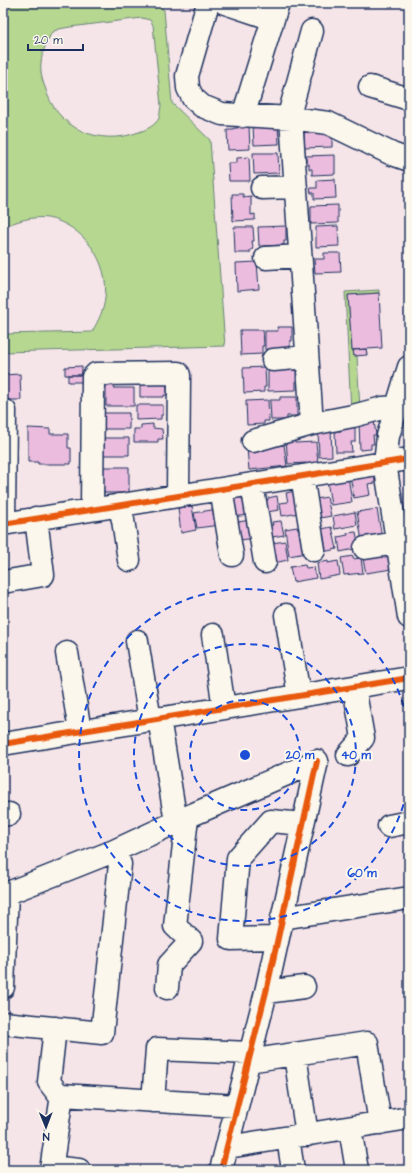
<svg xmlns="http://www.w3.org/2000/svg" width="412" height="1173" viewBox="0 0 412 1173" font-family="'Architects Daughter',sans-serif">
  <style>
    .green { fill: #b6d790; stroke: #688377; fill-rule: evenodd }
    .building { fill: #ebbcde; stroke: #1b2f5e }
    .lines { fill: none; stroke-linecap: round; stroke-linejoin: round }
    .minor-casing { stroke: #1b2f5e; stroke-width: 25 }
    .minor { stroke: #fbf7ec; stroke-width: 22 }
    .cycleway-casing { stroke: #fbf7ec; stroke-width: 8 }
    .cycleway { stroke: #e8590c; stroke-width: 6 }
    .ring { fill: none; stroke: #1d4ed8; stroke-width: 2; stroke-dasharray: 7 5 }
    .centre { fill: #1d4ed8; stroke: #fbf7ec; stroke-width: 2 }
    .ring-label { font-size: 12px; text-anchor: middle; font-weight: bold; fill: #1d4ed8; stroke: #fbf7ec; stroke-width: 4; stroke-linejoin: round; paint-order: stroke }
  </style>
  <rect width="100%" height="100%" fill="#f6e5e8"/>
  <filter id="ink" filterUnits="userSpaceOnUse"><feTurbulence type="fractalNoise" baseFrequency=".025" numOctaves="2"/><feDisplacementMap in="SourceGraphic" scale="8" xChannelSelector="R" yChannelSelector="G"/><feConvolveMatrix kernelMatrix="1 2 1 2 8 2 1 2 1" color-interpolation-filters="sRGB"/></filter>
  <g filter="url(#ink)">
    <path class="green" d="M3,3h153l8,7 8,93 38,37 15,206 -222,6v-18l89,-2c6,-11 12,-22 13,-34 5,-36 -22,-73 -57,-80 -16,-2 -31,3 -45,9zM142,18l8,2 3,5 8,81c-1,4 -1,9 -2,12 -3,7 -13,12 -20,14 -39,15 -83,-3 -94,-45 -3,-7 -5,-16 -4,-24 1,-12 6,-21 11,-31l7,-3 11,-2z
      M379,290v3l-31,2 4,55h1l1,6h3l3,53 -9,2 -6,-119z"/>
    <path class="building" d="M278,125l1,19 -25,1 -1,-19z
      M238,126h11l1,23 -22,1 -1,-20h7v-2h4z
      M304,128l28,6v13l-28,1z
      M253,153h25l1,20 -25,1z
      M335,155v19l-23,1v-6h-3v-5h-3v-8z
      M249,157l1,24h-21l-1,-18h9v-5z
      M335,179l1,19 -22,1v-6h-3l-1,-5h7v-8z
      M232,194h11v3l8,-1v19l4,-1v6l-22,1z
      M338,205v18l-27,1v-18z
      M286,226v15h-2v4l-25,1 -1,-19z
      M338,226l1,20 -23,1v-20z
      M234,227h19l1,14h-2l1,6 -1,3h-2v3h-15z
      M324,253h16l1,19 -26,1 -1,-14h10z
      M257,262l2,27 -22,2 -1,-28z
      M379,293l3,55 -30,2 -4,-55z
      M277,327h15v14h-2v6h-2v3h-23v-19h13z
      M240,330h23l1,16h-2v8l-21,1z
      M366,349l1,6 -13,1 -1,-6z
      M82,366v9h-17v-8z
      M265,367l1,20h-2v5l-20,1 -1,-25z
      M296,370v20l-28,1v-20z
      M20,374l1,26h-18v-25z
      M68,375h14l1,7h-15z
      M140,380l27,3v12h-3v2h-24z
      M114,385v3h20v18h-28v-20z
      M280,397h17v19h-10v4h-16l-1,-20h10z
      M268,400l1,21h-5v3l-17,1 -1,-24z
      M136,405h27v10h-2v4l-25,1z
      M102,413h27v16h-27z
      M374,420l2,15h-3l1,9h-3v5l-11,1 -1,-29z
      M153,424v4l9,1 1,10h-5v3h-24v-13h7v-4z
      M342,426h13v16h-4l1,10h-16l-1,-21h7z
      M28,428l22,1v5h18v14h3v16h-33v-2h-10z
      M318,429h13l1,27 -13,1z
      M103,438h26v17h-26z
      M294,439l1,4 21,-1 2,21 -11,1 -1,-1 -18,1 -2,-24z
      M284,445l3,21 -38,4 -2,-21z
      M99,467h30v26h-25v-3h-5z
      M374,472l1,11 -7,1 2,11 -16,3 -4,-23z
      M348,476l4,26 -21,3 -4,-25z
      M295,491l4,22 -17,3 -2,-13 8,-1 -2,-9z
      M246,493l3,22 -18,2 -4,-22z
      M277,496l2,14 -18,3 -2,-12 9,-1v-2z
      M327,497l4,19 -16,3 -5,-19z
      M192,506l4,24 -15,3 -3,-25z
      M217,509l3,16 -23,3 -3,-15z
      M377,509l5,29 -20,3 -5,-29z
      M355,512l2,13 -22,4 -2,-13z
      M251,520l3,18 -20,3 -3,-18z
      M281,521l3,14 -17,3 -2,-12 8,-1 -1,-3z
      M297,527l1,3h1l2,12 3,-1 2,12 -17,3 -4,-27z
      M332,527l5,22 -14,3 -7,-22z
      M356,532l3,16 -19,4 -2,-15 10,-2 -1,-2z
      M285,541l3,19 -19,4 -3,-20z
      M388,551l4,18 -26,4 -4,-18z
      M353,556v3l8,-1 2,15 -19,2 -3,-17z
      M328,561v2l10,-2 2,14 -21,4 -2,-16z
      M305,565l1,3 8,-1 2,11 -23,4 -3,-15z"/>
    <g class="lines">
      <g class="minor-casing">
        <path id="minor" d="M208,3l-21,73 1,12 5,10 9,8 20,8 69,4 37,5 64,31 17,6
          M225,3l48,16
          M370,87l39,12
          M243,116l35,-113
          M262,188l34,-1
          M266,258l34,-2
          M273,360l34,-3
          M409,367l-21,69 -3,27 24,154
          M312,424l41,-8 30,-8 14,-1
          M253,441l59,-17 -21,-306v-10l21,-77
          M302,476l12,74
          M252,484l13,78
          M221,489l11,66
          M119,505l4,15 6,40
          M92,509l1,-132 3,-3 82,-1 1,2 -1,121
          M3,524l406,-65
          M4,524l1,-113
          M365,548l32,-5
          M3,582l40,-7 -7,-57
          M286,615l13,81
          M213,635l11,73
          M137,641l13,79
          M67,653l13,78
          M159,718l17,104
          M3,744l406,-66
          M348,755l15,-17 -9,-51
          M3,815l6,-1
          M389,826l20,-4
          M3,895l111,-44 73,-34 130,-56
          M282,918l127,-20
          M277,938l-46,1 7,-81 33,-37 32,3
          M3,987l4,-94
          M167,988l2,-23 22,-24 -16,-15 12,-109
          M266,992l38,-5
          M3,1023l99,10 18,-169 -6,-13
          M295,1055l12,80
          M248,1061l119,-18 13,80
          M62,1095l175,11
          M153,1101l4,-52 93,4
          M350,1128l7,42
          M288,1138l5,32
          M228,1147l181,-29
          M51,1167l28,3
          M51,1170l11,-75h-3l-10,-13 6,-54
          M221,1170l45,-178 51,-231"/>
      </g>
      <use href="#minor" class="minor"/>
      <g class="cycleway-casing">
        <path id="cycleway" d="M3,524l406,-65
          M3,744l406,-66
          M221,1170l45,-178 51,-231"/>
      </g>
      <use href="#cycleway" class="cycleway"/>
    </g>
  </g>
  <g class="ring">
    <circle cx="245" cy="755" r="55"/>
    <circle cx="245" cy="755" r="111"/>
    <path d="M409 781A166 166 0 1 1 409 729"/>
  </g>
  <circle cx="245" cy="755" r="6" class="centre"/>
  <g class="ring-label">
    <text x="300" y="759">20 m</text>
    <text x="356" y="759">40 m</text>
    <text x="362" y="877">60 m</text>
  </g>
  <rect width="412" height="1173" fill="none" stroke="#fbf7ec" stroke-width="16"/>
  <rect x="8" y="8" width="396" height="1157" fill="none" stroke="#1b2f5e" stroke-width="1.5" filter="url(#ink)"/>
  <g transform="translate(46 1127) rotate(179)" stroke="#fbf7ec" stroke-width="3" paint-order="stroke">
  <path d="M0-3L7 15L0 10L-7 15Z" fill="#1b2f5e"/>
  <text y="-6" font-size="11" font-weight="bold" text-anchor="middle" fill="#1b2f5e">N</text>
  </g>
  <path d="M28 44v6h55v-6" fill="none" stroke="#1b2f5e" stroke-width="2"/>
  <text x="34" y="44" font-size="12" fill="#1b2f5e" stroke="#fbf7ec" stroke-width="3" paint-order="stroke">20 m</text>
</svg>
